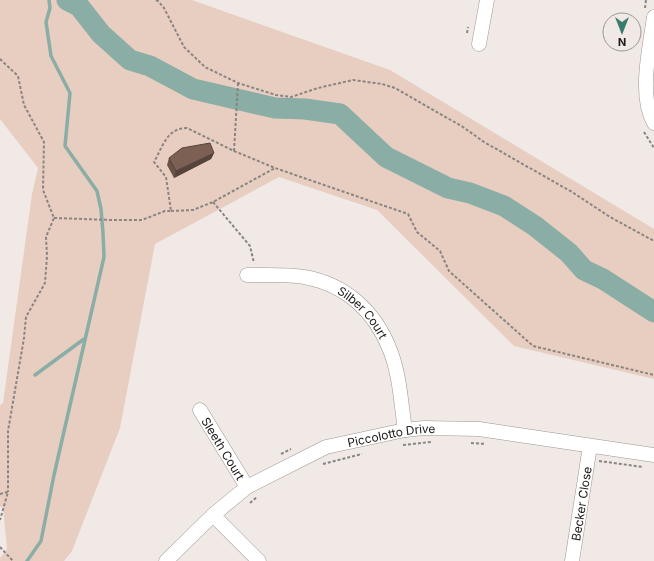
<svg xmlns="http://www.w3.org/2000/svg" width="654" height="561" viewBox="0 0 654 561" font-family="Inter,sans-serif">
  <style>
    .green { fill: #e8cec1 }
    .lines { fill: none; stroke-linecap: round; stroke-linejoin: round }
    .stream { stroke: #8aada5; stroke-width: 3.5 }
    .river { stroke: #8aada5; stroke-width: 21 }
    .minor-casing { stroke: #9c9693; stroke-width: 15 }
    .path { stroke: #898482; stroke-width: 2; stroke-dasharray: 3 2; stroke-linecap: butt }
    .minor { stroke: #fff; stroke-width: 14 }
    .wall { fill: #6a5347 }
    .shaded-wall { fill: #56433a }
    .building { fill: #7b6053; stroke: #56433a }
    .labels { text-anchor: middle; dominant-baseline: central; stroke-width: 4; stroke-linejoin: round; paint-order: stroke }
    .street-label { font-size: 12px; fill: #1d1b19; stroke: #f0e9e6 }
  </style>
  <rect width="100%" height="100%" fill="#f0e9e6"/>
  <path class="green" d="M0,0h192l198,70 264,159v150l-140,-33 -137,-136 -98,-33 -124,67 -35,184 -48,123 -8,10h-64v-3l7,-9 -4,-42h-3v-102l3,-2 29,-209 6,-26 -38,-49z"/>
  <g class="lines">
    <path class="stream" d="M35,375l49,-36
      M27,561l14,-20 13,-66 50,-218 -1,-24 -2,-24 -4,-18 -32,-45 5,-53 -19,-37 -5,-34 4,-14 -1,-8"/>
    <path class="river" d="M67,0l12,6 22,28 29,26 20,6 43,23 82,19 30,1 35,5 46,43 62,31 22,5 34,13 31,20 34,27 15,17 19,9 51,33"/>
    <g class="minor-casing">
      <g id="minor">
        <path d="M654,17c-4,30 -16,78 0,106"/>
        <path d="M479,44l8,-44"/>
        <path id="s1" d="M247,275c16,0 42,-1 57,2 41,7 71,34 86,73 10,25 11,54 15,80"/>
        <path id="s2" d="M200,410l47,77"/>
        <path d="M213,515l46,46"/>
        <path id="s3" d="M166,561l47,-46 34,-28 79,-40 79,-17 19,-2 55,1 175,26"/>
        <path id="s4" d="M572,561l18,-115"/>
      </g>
    </g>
    <path class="path" d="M156,0l2,1 6,7 20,39 21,20 33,16 38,12 15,2 27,-9 35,-8 29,4 13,4 68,39 21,15 88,50 38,25 44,24
      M645,8l1,-8
      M467,33l1,-6
      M0,59l18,17 6,29 20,37 -1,48 11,28 -8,19 1,19 -2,27 -19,34 -2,21 -16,93v61
      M644,132l10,16
      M234,151l4,-68
      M213,202l37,44 4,17
      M171,211l22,-1 20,-8 62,-34
      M54,218l58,2h30l23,-9h6l-5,-34 -12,-15c9,-16 13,-34 33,-34l47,23 41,17 133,46 9,18 23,19 9,20 84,75 121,29
      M471,443l15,1
      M403,445l28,-3
      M281,454l10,-5
      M599,461l44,6
      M323,464l39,-10
      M0,494l8,-2 -8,28
      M250,503l7,-6
      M0,547l13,14"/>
    <use href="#minor" class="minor"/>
  </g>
  <path class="wall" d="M214,153l-3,6 -37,19 -7,-13 2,-7z"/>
  <path class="shaded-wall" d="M214,153l-3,6 -37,19 2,-7z"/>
  <path class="building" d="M210,143l4,10 -38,18 -7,-13 13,-10z"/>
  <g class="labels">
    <g class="street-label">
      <text stroke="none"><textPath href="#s1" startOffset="128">Silber Court</textPath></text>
      <text stroke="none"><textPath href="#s3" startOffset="265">Piccolotto Drive</textPath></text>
      <text stroke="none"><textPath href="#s2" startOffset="45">Sleeth Court</textPath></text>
      <text stroke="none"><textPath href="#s4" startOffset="58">Becker Close</textPath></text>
    </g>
  </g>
  <g transform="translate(622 32) rotate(180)"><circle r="19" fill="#f0e9e6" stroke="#9c9794"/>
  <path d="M0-3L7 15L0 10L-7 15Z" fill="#397c6f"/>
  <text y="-6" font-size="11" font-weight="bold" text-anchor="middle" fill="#1d1b19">N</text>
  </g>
</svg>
